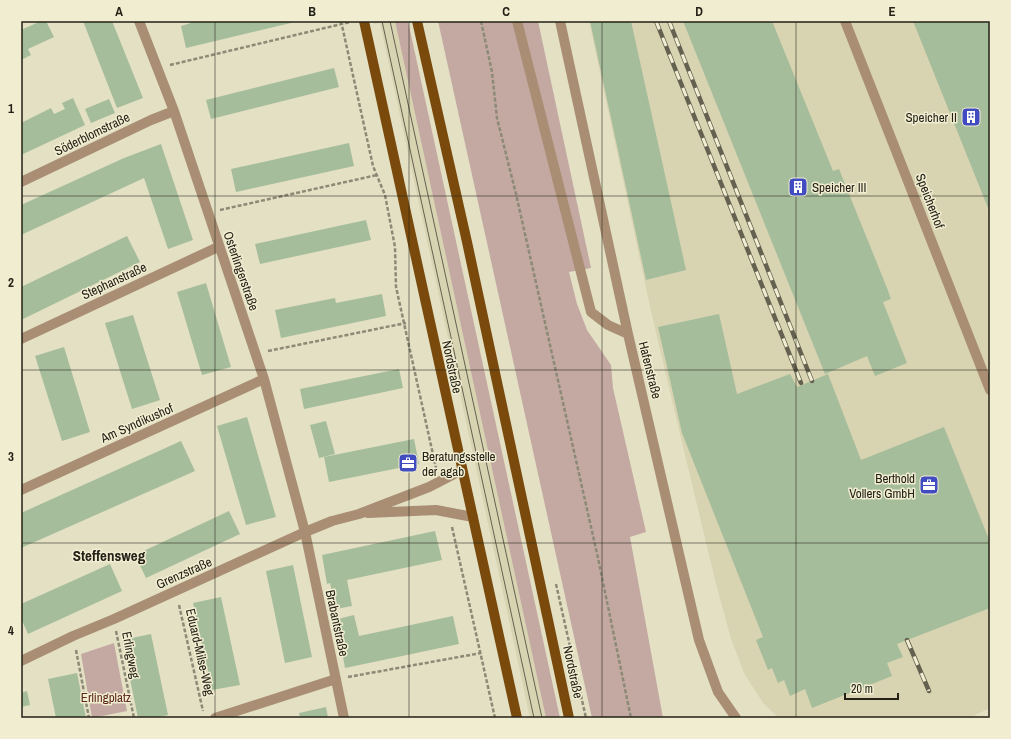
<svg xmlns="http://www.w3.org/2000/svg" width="1011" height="739" viewBox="0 0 1011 739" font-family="'Archivo Narrow',sans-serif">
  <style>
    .built { fill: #d8d3b1 }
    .green { fill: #c4a9a3 }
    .building { fill: #a6bd9c }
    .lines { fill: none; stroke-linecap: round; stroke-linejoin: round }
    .path { stroke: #8c8a76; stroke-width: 2.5; stroke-dasharray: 4 2; stroke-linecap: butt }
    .minor { stroke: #a98e73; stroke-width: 10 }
    .major { stroke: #794a0c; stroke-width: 10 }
    .tram { stroke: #646151; stroke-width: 1 }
    .rail-casing { stroke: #646151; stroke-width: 4.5 }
    .rail { stroke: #f1edd1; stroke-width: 3; stroke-dasharray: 9; stroke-linecap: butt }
    .grid { fill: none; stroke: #232117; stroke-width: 1; stroke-opacity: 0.55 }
    .labels { text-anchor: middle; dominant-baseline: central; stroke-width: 3; stroke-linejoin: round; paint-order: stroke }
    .poi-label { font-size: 13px; fill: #232117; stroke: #f1edd1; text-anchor: end }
    .street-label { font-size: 13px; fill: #232117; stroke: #f1edd1 }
    .park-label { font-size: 13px; fill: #5b261b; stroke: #f1edd1 }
    .quarter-label { font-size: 15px; font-weight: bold; fill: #232117; stroke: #f1edd1 }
    .neatline { fill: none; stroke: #232117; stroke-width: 1.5 }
    .grid-label { font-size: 13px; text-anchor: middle; font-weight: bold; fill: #232117 }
  </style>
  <rect width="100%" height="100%" fill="#e3e0c4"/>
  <path class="built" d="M373,21h22l151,697h-16l-150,-695 -6,1z
    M589,21h401v687l-21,10h-190l-15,-14 -19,-29 -14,-36 -16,-59 -35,-146 -29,-123z"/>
  <path class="green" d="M395,21h13l152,697h-14z
    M438,21h100l53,247 -22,4 8,32 10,26 24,35 2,23 33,144 -16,5 33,181h-71z
    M114,643l13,68 -35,7 -11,-64z"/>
  <path class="building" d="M41,21h5l8,16 -26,12 3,6 -10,5v-30z
    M83,21h29l31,77 -26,10z
    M191,21h104v1l-109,26 -5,-22 10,-3z
    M590,21h41l55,249 -40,10z
    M683,21h89l61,150 6,-2 48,119 4,11 -8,3 24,61 -32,13 -8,-20 -42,18z
    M913,21h77v192z
    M334,68l5,19 -128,32 -5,-19z
    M73,98l12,27 -64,30v-32l30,-15 3,6 11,-5 -3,-6z
    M109,99l6,14 -24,10 -6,-14z
    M349,143l5,23 -118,26 -5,-23z
    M161,144l32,96 -25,9 -24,-71 -123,57v-30l103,-47z
    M366,220l5,20 -111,24 -5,-20z
    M127,236l13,26 -119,58v-33z
    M206,283l25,84 -29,8 -25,-83z
    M382,294l4,22 -105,22 -6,-28 60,-12 1,5z
    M719,314l18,80 53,-20 7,13 31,-13 33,86 83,-33 46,115v66l-93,36 6,13 -16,6 5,13 -80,32 -7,-19 -15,7 -6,-16 -6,3 -6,-15 -4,2 -12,-30 7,-3 -81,-204 -24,-106z
    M133,315l27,85 -28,9 -27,-86z
    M64,347l26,85 -28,9 -27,-85z
    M399,369l4,19 -99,21 -4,-20z
    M247,417l29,100 -30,8 -29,-99z
    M326,421l9,33 -16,4 -9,-33z
    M414,439l5,25 -90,18 -5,-25z
    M181,441l14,30 -174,77v-35z
    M229,511l11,23 -94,44 -11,-23z
    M435,531l7,29 -95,20 5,26 -16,3 -6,-26 -3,1 -5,-29z
    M110,564l12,27 -94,43 -7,-16v-14z
    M293,565l19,92 -27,6 -19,-92z
    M221,597l19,88 -28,5 -19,-87z
    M354,615l5,21 94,-20 6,28 -114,24 -5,-28 2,-1 -4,-20z
    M151,634l17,81 -13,3h-17l-16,-78z
    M77,673l9,45h-30l-8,-39z
    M27,691l3,14 -9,2v-14z
    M326,707l2,11h-28l-1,-5z"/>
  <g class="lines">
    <path class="path" d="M341,21l32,145 12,29 10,52 1,40 40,181
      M481,21l11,51 5,46 19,76 82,364 33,160
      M170,65l180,-43
      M220,210l157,-35
      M268,351l138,-28
      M452,527l43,191
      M556,584l30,134
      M179,605l24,106
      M116,631l18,87
      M76,650l13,68
      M348,677l133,-24"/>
    <path class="minor" d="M139,21l35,90 90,268 41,153 39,186
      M517,21l74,291 17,13 20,9
      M560,21l68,313 71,306 19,52 18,26
      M845,21l145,369
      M21,182l130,-62 23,-9
      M21,339l197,-92
      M21,490l243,-111
      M368,513l68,-3 37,7
      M21,661l52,-25 41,-17 191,-87 27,-11 27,-7 70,-27 33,-17
      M215,718l121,-39"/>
    <path class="major" d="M364,21l153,697
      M417,21l50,221 102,476"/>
    <path class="tram" d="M382,21l152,697
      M390,21l152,697"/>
    <g class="rail-casing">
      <path id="rail" d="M656,21l145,362
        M669,21l143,360
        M907,640l22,51"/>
    </g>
    <use href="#rail" class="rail"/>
  </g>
  <path class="grid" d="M215,21v697M409,21v697M602,21v697M796,21v697M21,196h969M21,370h969M21,543h969"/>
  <defs>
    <g id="building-square" transform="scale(1)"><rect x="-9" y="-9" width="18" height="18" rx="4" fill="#414cc0" stroke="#f1edd1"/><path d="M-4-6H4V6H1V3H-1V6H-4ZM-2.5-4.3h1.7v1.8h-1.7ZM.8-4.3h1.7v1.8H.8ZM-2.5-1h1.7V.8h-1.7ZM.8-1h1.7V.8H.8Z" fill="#fff"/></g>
    <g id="office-square" transform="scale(1)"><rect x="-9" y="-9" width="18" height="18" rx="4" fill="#414cc0" stroke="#f1edd1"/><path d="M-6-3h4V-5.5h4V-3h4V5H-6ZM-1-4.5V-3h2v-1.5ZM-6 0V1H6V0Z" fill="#fff"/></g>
  </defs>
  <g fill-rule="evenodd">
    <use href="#building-square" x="971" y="117"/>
    <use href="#building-square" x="798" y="187"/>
    <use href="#office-square" x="408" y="463"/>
    <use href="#office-square" x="929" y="485"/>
  </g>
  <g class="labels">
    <g class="poi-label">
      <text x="957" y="117">Speicher II</text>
      <text x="812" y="187" text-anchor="start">Speicher III</text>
      <text x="422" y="456" text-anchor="start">Beratungsstelle<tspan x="422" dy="15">der agab</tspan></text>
      <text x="915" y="478">Berthold<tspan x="915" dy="15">Vollers GmbH</tspan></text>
    </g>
    <g class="street-label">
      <text transform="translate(92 134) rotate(-26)">Söderblomstraße</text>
      <text transform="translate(930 201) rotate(69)">Speicherhof</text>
      <text transform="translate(241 271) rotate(71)">Osterlingerstraße</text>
      <text transform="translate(114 281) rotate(-25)">Stephanstraße</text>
      <text transform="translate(452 367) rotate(78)">Nordstraße</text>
      <text transform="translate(650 370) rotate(76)">Hafenstraße</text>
      <text transform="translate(137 423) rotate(-24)">Am Syndikushof</text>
      <text transform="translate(184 573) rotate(-24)">Grenzstraße</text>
      <text transform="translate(337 623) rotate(78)">Brabantstraße</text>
      <text transform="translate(200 652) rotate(77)">Eduard-Milse-Weg</text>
      <text transform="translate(131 655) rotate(79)">Erlingweg</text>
      <text transform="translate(573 672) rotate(78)">Nordstraße</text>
    </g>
    <g class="park-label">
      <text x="106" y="697">Erlingplatz</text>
    </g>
    <g class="quarter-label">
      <text x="109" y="555">Steffensweg</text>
    </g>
  </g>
  <rect width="1011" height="739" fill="none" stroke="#f1edd1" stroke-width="44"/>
  <path d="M845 693v6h53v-6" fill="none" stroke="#232117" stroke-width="2"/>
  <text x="851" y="693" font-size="12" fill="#232117" stroke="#f1edd1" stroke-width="3" paint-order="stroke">20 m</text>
  <rect x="22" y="22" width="967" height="695" class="neatline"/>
  <g class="grid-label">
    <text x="119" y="16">A</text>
    <text x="312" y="16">B</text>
    <text x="506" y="16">C</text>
    <text x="699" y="16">D</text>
    <text x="892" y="16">E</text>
    <text x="11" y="113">1</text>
    <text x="11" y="287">2</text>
    <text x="11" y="461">3</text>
    <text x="11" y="635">4</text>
  </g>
</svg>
